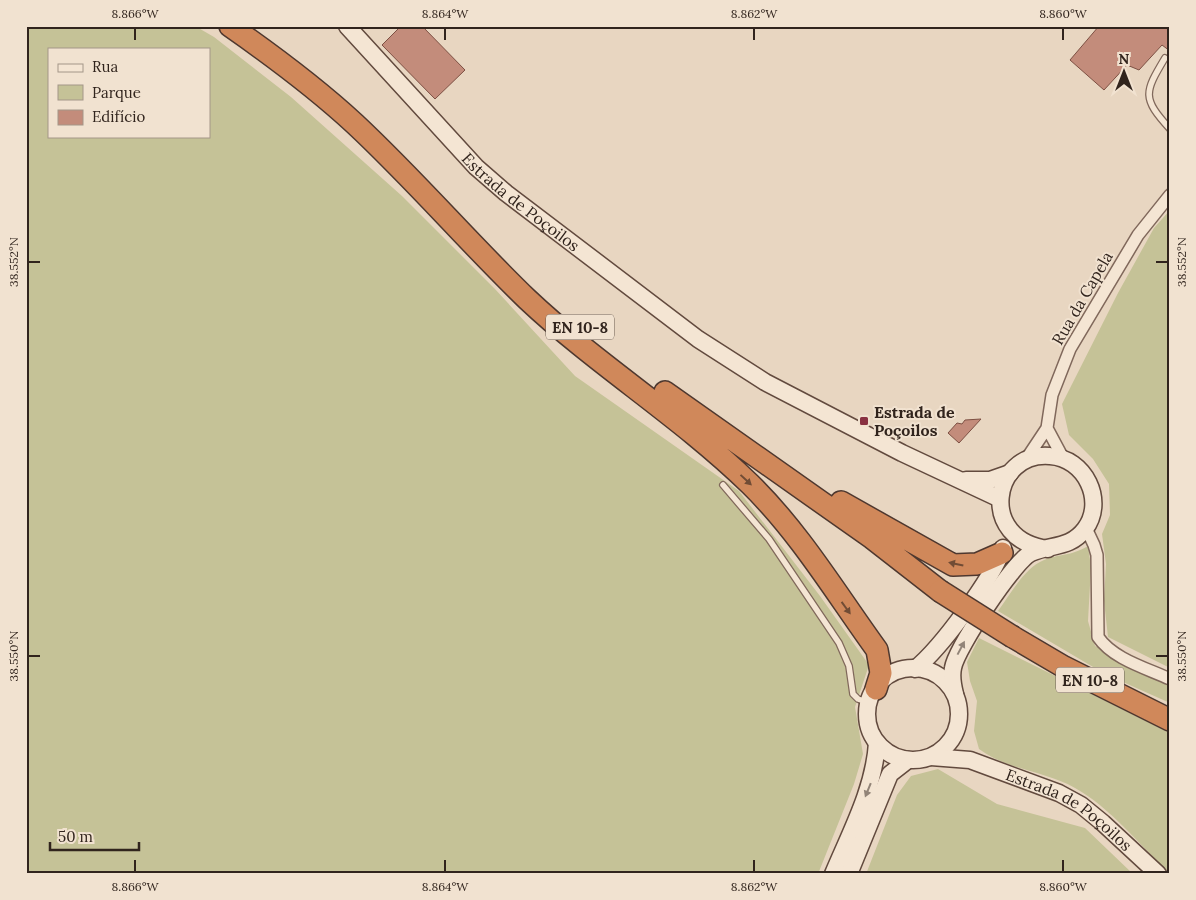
<svg xmlns="http://www.w3.org/2000/svg" width="1196" height="900" viewBox="0 0 1196 900" font-family="Lora,serif">
  <style>
    .green { fill: #c5c297; fill-rule: evenodd }
    .building { fill: #c38c7b; stroke: #7d5043 }
    .lines { fill: none; stroke-linecap: round; stroke-linejoin: round }
    .lane-casing { stroke: #80685b; stroke-width: 8 }
    .street-casing { stroke: #80685b; stroke-width: 14 }
    .secondary-casing { stroke: #624a3e; stroke-width: 19 }
    .highway-casing { stroke: #4e382f; stroke-width: 24 }
    .lane { stroke: #f4e5d3; stroke-width: 5.5 }
    .street { stroke: #f4e5d3; stroke-width: 11 }
    .secondary { stroke: #f4e5d3; stroke-width: 16 }
    .highway { stroke: #d0885a; stroke-width: 21 }
    .highway-bridge-casing { stroke: #4e382f; stroke-width: 24; stroke-linecap: butt }
    .highway-bridge { stroke: #d0885a; stroke-width: 21 }
    .oneway { fill: #714c35 }
    .oneway2 { fill: #928478 }
    .ticks { fill: none; stroke: #31241d; stroke-width: 2 }
    .poi-dot { fill: #893141; stroke: #f1e2d0; stroke-width: 2 }
    .labels { text-anchor: middle; dominant-baseline: central; stroke-width: 4; stroke-linejoin: round; paint-order: stroke }
    .shield { fill: #f1e2d0; stroke: #6b5d53; stroke-width: 1 }
    .shield-label { font-size: 15px; font-weight: bold; fill: #31241d }
    .street-label { font-size: 16px; fill: #31241d; stroke: #f1e2d0 }
    .poi-label { font-size: 16px; font-weight: bold; fill: #31241d; stroke: #f1e2d0; text-anchor: start }
    .neatline { fill: none; stroke: #31241d; stroke-width: 2 }
    .ticks-label { font-size: 12px; text-anchor: middle; fill: #31241d }
  </style>
  <rect width="100%" height="100%" fill="#e8d6c1"/>
  <path class="green" d="M26,26h169l19,11 77,60 111,99 93,93 80,87 164,115 81,105 49,69 -14,42 8,47 -9,30 -36,90h-792zM49,49h160v87h-160z
    M1170,210v458l-62,-31 -4,-36 2,-37 -4,-30 8,-19 -1,-31 -16,-25 -24,-24 -7,-31 56,-111 36,-65z
    M1088,546l3,21 -3,54 7,25 75,37v20l-65,-29 -107,-63c13,-17 26,-43 46,-51 17,-7 25,-3 44,-14z
    M979,638l191,95v140c-31,-28 -59,-65 -95,-85 -30,-17 -68,-18 -96,-39l-5,-18 3,-30 -7,-20 -3,-19z
    M938,769l59,35 88,24 48,46h-267l31,-79 14,-19z"/>
  <path class="building" d="M401,26h21l43,44 -30,29 -53,-54z
    M1099,26h71v25l-8,-6 -23,25 -12,-5 -23,25 -34,-30z
    M981,419l-22,24 -11,-10 9,-10 5,1 3,-4z"/>
  <g class="lines">
    <g class="lane-casing">
      <path id="lane" d="M1165,58c-21,35 -23,40 5,71
        M723,485l46,54 70,104 10,23 4,28 5,5 11,4"/>
    </g>
    <g class="street-casing">
      <path id="street" d="M1047,428l16,30
        M1025,461l22,-33 5,-33 18,-46 68,-114 32,-40
        M1086,528l8,17 3,10 1,82c15,22 48,31 72,42"/>
    </g>
    <g class="secondary-casing">
      <g id="secondary">
        <path id="s1" d="M347,26l129,141 30,26 192,146 67,43 137,71 98,46"/>
        <path d="M966,480h24l20,-7"/>
        <circle cx="913" cy="714" r="46"/>
        <path d="M915,669c26,-21 77,-90 88,-121"/>
        <path d="M955,694c-2,-8 -4,-17 -2,-26 3,-19 61,-107 78,-115 20,-9 39,-4 54,-24 21,-28 0,-71 -35,-73 -58,-5 -73,84 -2,93"/>
        <path id="s2" d="M931,757l39,3 89,33 22,12 22,18 55,51"/>
        <path d="M833,874c18,-43 41,-85 44,-131"/>
        <path d="M849,874l41,-100 18,-14"/>
      </g>
    </g>
    <g class="highway-casing">
      <path id="highway" d="M230,26c43,30 86,62 125,98 60,56 113,118 172,175 70,66 153,117 223,185 50,49 87,111 127,166l4,23 -5,16
        M665,392l207,146 68,53
        M841,502l112,63 24,-1 25,-11
        M1013,637l51,30 106,53"/>
    </g>
    <use href="#lane" class="lane"/>
    <use href="#street" class="street"/>
    <use href="#secondary" class="secondary"/>
    <use href="#highway" class="highway"/>
    <g class="highway-bridge-casing">
      <path id="highway-bridge" d="M940,591l73,46"/>
    </g>
    <use href="#highway-bridge" class="highway-bridge"/>
  </g>
  <defs><path id="oneway-solid" d="M-6-.8H1V-3.2L6.5 0L1 3.2V.8H-6Z" transform="scale(1.25)"/></defs>
  <g class="oneway">
    <use href="#oneway-solid" transform="translate(746 480) rotate(43)"/>
    <use href="#oneway-solid" transform="translate(956 564) rotate(-168)"/>
    <use href="#oneway-solid" transform="translate(846 608) rotate(54)"/>
  </g>
  <g class="oneway2">
    <use href="#oneway-solid" transform="translate(961 648) rotate(-62)"/>
    <use href="#oneway-solid" transform="translate(868 790) rotate(112)"/>
  </g>
  <path class="ticks" d="M135,28v12M445,28v12M754,28v12M1063,28v12M28,262h12M1156,262h12M28,656h12M1156,656h12M135,860v12M445,860v12M754,860v12M1063,860v12"/>
  <rect class="poi-dot" x="859" y="416" width="10" height="10" rx="2.5"/>
  <g class="labels">
    <g class="shield">
      <rect x="546" y="314.5" width="68" height="25" rx="4"/>
      <rect x="1056" y="667.5" width="68" height="25" rx="4"/>
    </g>
    <g class="shield-label">
      <text x="580" y="327">EN 10-8</text>
      <text x="1090" y="680">EN 10-8</text>
    </g>
    <g class="street-label">
      <text stroke="none"><textPath href="#s1" startOffset="248">Estrada de Poçoilos</textPath></text>
      <text transform="translate(1082 298) rotate(-60)">Rua da Capela</text>
      <text stroke="none"><textPath href="#s2" startOffset="151">Estrada de Poçoilos</textPath></text>
    </g>
    <g class="poi-label">
      <text x="874" y="412">Estrada de<tspan x="874" dy="18">Poçoilos</tspan></text>
    </g>
  </g>
  <rect width="1196" height="900" fill="none" stroke="#f1e2d0" stroke-width="55"/>
  <rect x="48" y="48" width="162" height="90" fill="#f1e2d0" stroke="#a49688"/>
  <rect x="58" y="64" width="25" height="8" fill="#f4e5d3" stroke="#a49688"/>
  <text x="92" y="72" font-size="15" fill="#31241d">Rua</text>
  <rect x="58" y="85" width="25" height="15" fill="#c5c297" stroke="#a49688"/>
  <text x="92" y="98" font-size="15" fill="#31241d">Parque</text>
  <rect x="58" y="110" width="25" height="15" fill="#c38c7b" stroke="#a49688"/>
  <text x="92" y="122" font-size="15" fill="#31241d">Edifício</text>
  <g transform="translate(1124 72)" stroke="#f1e2d0" stroke-width="4" paint-order="stroke">
  <path d="M0-4L9 19L0 12L-9 19Z" fill="#31241d"/>
  <text y="-8" font-size="14" font-weight="bold" text-anchor="middle" fill="#31241d">N</text>
  </g>
  <path d="M50 842v8h89v-8" fill="none" stroke="#31241d" stroke-width="2.5"/>
  <text x="58" y="842" font-size="15" fill="#31241d" stroke="#f1e2d0" stroke-width="4" paint-order="stroke">50 m</text>
  <rect x="28" y="28" width="1140" height="844" class="neatline"/>
  <g class="ticks-label">
    <text x="135" y="18">8.866°W</text>
    <text x="445" y="18">8.864°W</text>
    <text x="754" y="18">8.862°W</text>
    <text x="1063" y="18">8.860°W</text>
    <text transform="translate(14 262) rotate(-90)" y="4">38.552°N</text>
    <text transform="translate(1182 262) rotate(-90)" y="4">38.552°N</text>
    <text transform="translate(14 656) rotate(-90)" y="4">38.550°N</text>
    <text transform="translate(1182 656) rotate(-90)" y="4">38.550°N</text>
    <text x="135" y="891">8.866°W</text>
    <text x="445" y="891">8.864°W</text>
    <text x="754" y="891">8.862°W</text>
    <text x="1063" y="891">8.860°W</text>
  </g>
</svg>
